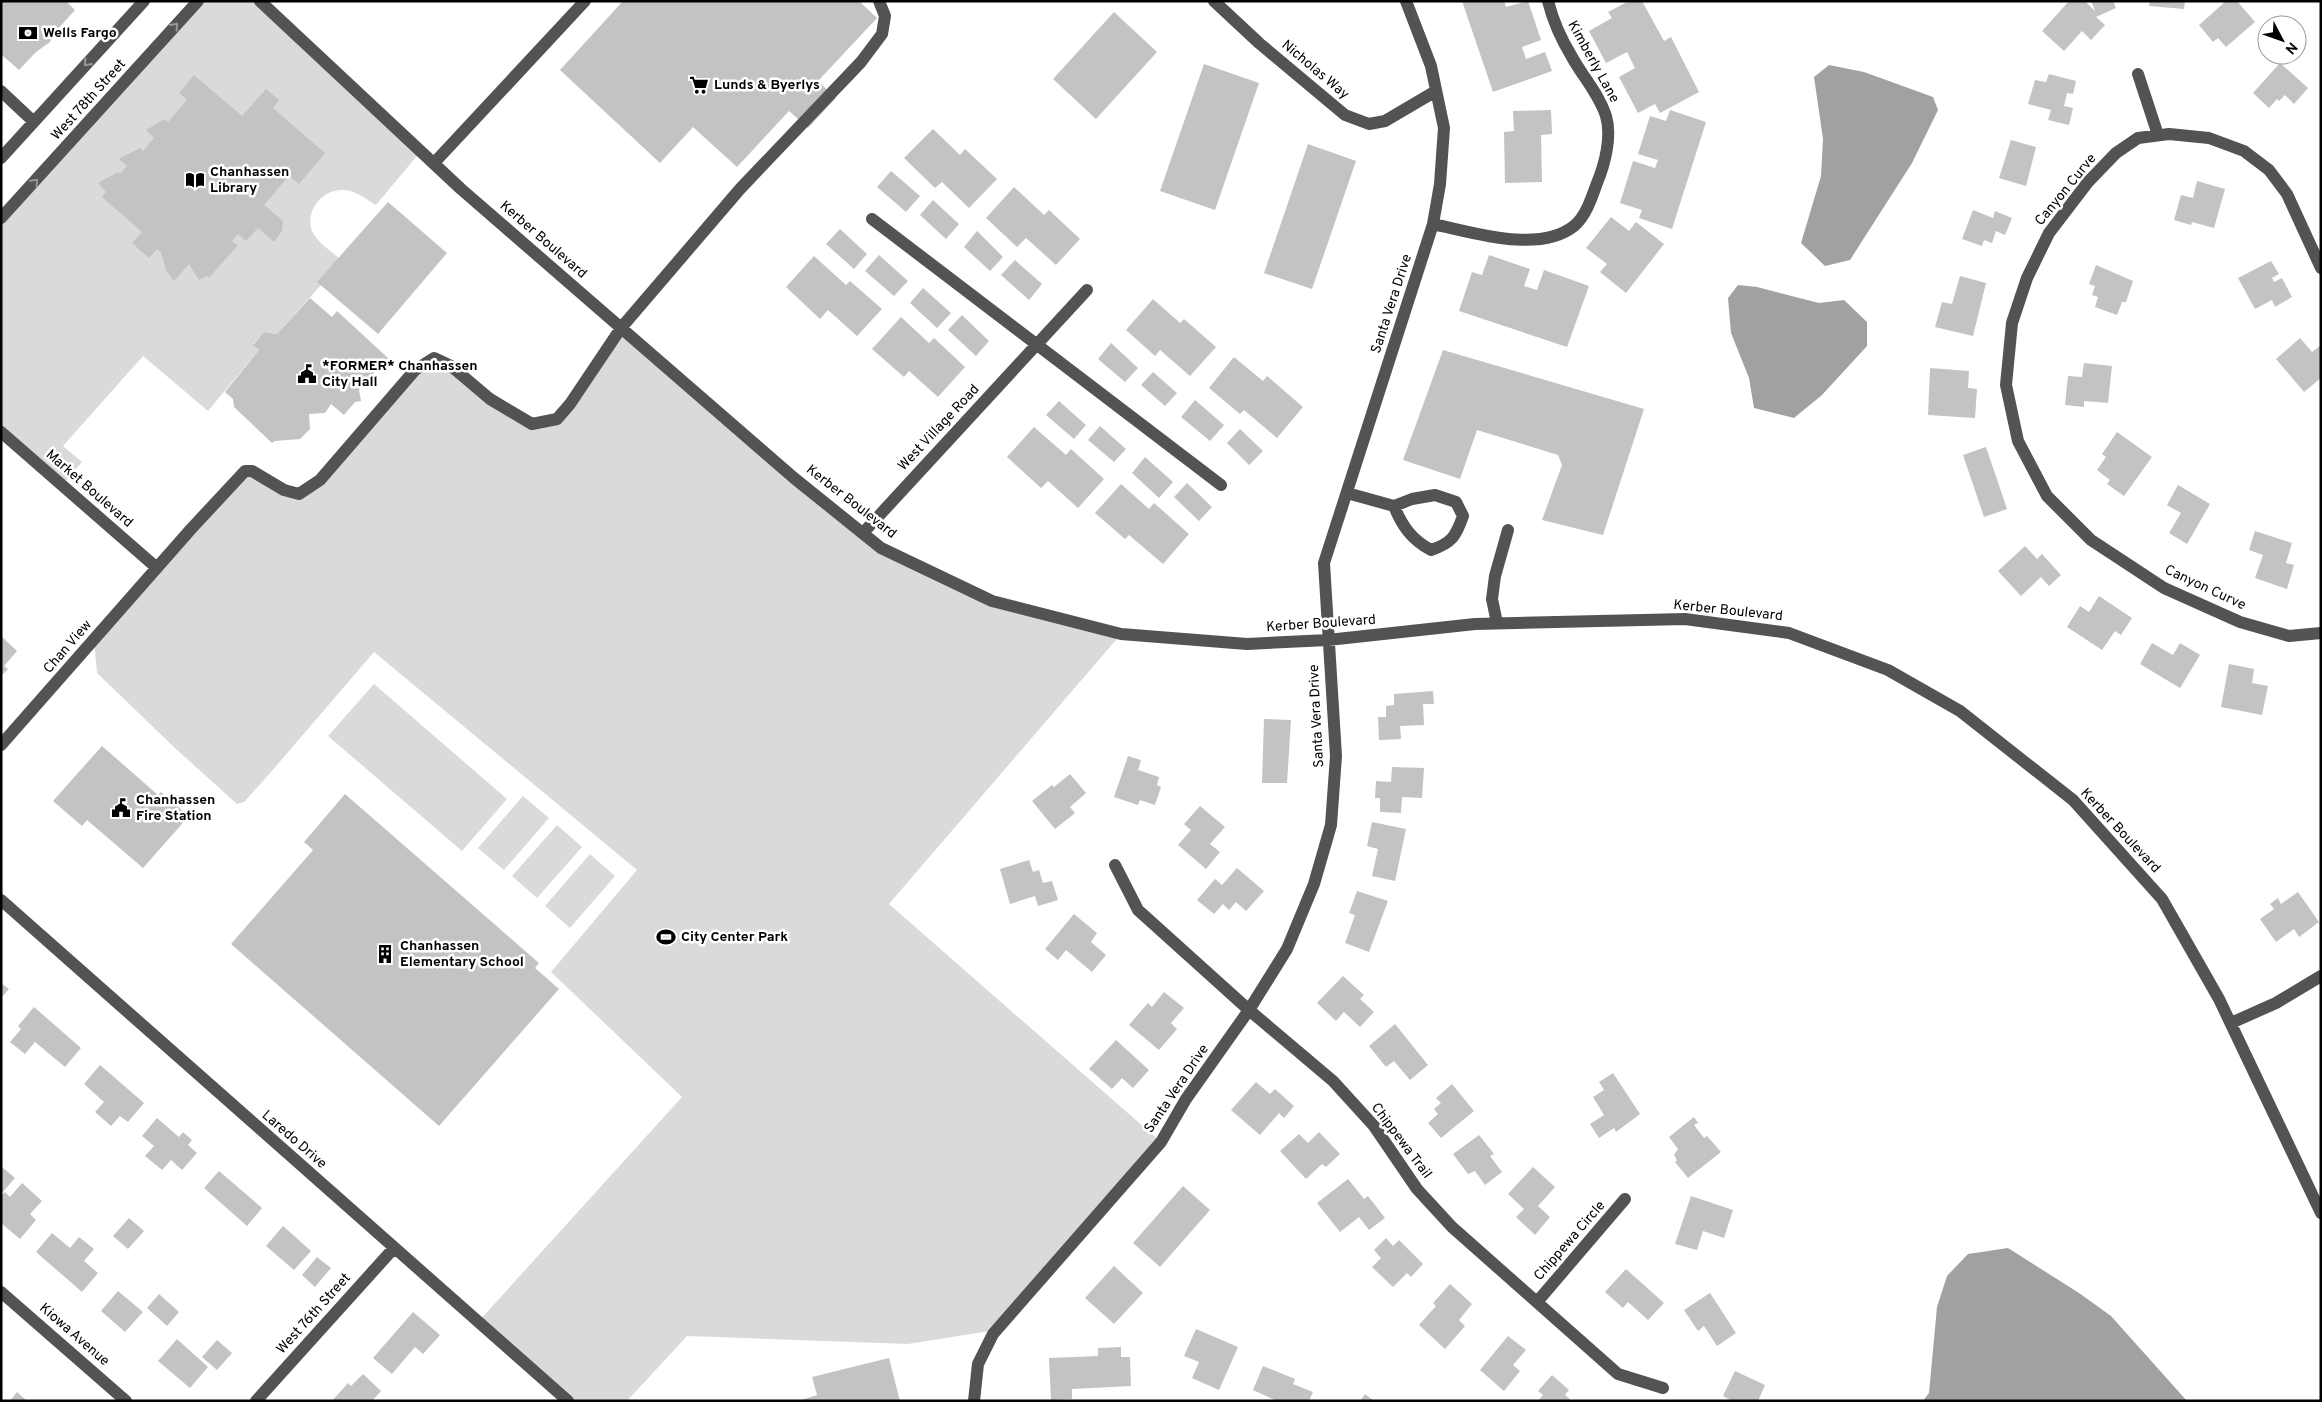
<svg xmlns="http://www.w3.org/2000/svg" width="2322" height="1402" viewBox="0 0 2322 1402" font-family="Overpass,sans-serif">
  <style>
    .green { fill: #dadada }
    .water { fill: #a1a1a1 }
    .building { fill: #c3c3c3 }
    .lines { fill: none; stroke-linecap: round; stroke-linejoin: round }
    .minor { stroke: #535353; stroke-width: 12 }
    .oneway { stroke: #989898 }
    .labels { text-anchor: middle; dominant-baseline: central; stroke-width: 5; stroke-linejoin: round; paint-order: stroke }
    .poi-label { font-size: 14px; font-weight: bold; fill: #000; stroke: #fff; text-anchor: start }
    .street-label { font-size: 14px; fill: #000; stroke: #fff }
  </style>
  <rect width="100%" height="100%" fill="#fff"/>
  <path class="green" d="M197,1h63l161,150 -45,54c-10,-6 -21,-15 -32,-15 -22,-2 -41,23 -31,43 6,11 17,17 26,25l-18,27 -44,49 -13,-2 -11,12 6,6 -51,61 -65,-55 -80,90 19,16 -20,23 -61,-54v-216z
    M621,328l242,205 129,68 129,33 -232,270 272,238 -165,188 -88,14 -221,-8 -60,65h-59l-90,-79 204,-225 -131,-125 86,-102 -263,-218 -103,120 -27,30 -7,2 -61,-55 -79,-76 -3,-33 158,-169 47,23 135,-136 98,66 25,-5z
    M374,684l133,115 -45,52 -134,-115z
    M523,796l26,22 -45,52 -26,-22z
    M557,825l25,22 -45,51 -25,-22z
    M590,854l25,22 -45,52 -25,-22z"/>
  <path class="water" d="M1829,65l35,7 69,25 5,13 -26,53 -62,97 -25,6 -24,-23 20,-67 2,-37 -9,-62z
    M1738,285l19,2 62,16 25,-3 23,22v24l-45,49 -28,23 -40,-10 -5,-30 -18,-45 -3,-35z
    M2008,1248l71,45 32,23 76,85h-264l6,-8 8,-86 10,-31 21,-22z"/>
  <path class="building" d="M1,1h65l9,9 -18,20 -7,12 -14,10 -17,18 -16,-14 -2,1z
    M623,1h236l18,17 -59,63 18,17 -28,30 -19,-17 -52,56 -44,-40 -33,36 -100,-93z
    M1462,1h42l2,6 22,-6 13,39 -19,7 4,12 19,-7 7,19 -59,21z
    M1629,1h13l22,40 7,-4 28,55 -39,21 -5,-9 -17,9 -19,-36 16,-9 -8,-16 -21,11 -17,-32 23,-13 -4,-6z
    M2069,1h16l10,10 -4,-10h22l3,7 -20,9 9,8 -14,15 -9,-9 -18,20 -22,-20z
    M2150,1h35l-1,8 -35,-3z
    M2226,1h11l18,21 -29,25 -8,-9 -5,4 -14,-17z
    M1114,12l43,40 -61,67 -43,-40z
    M2280,63l28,25 -14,16 -9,-9 -6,6 -2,-2 -8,9 -16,-15z
    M1204,64l55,19 -44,127 -55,-19z
    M2049,74l27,7 -3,13 -6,-1 -3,13 9,2 -4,17 -21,-5 3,-10 -23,-6 7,-24 11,2z
    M194,75l48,41 24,-27 13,11 -6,8 52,45 -26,31 -10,-8 -25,29 19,16 -1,10 -8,11 -16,-14 -12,13 -8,-7 -6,7 6,4 -29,33 -2,-2 -8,4 -10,-16 -15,17 -7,-9 -6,-19 -4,-4 -8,9 -17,-15 10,-11 -40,-35 4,-5 -8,-9 20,-11 2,2 7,-8 -8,-7 21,-11 3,3 11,-13 -8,-8 19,-11 3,3 19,-22 -8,-7z
    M1551,110l1,24 -11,1 1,47 -37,1 -1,-51 10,-1 -1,-20z
    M1670,110l36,12 -34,107 -33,-11 3,-8 -22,-7 13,-42 22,7 3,-8 -20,-6 12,-38 16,5z
    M933,129l27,26 5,-6 32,30 -28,29 -27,-26 -7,6 -31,-30z
    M2011,140l25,7 -10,39 -27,-8z
    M1308,144l48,17 -44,128 -48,-16z
    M891,171l29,25 -14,16 -29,-25z
    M2197,181l28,8 -11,39 -22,-6 -1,3 -17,-5 7,-25 12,3z
    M1014,187l30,28 5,-5 31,29 -24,26 -30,-27 -9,9 -31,-29z
    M933,200l26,24 -13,15 -26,-24z
    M388,202l59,51 -69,81 -61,-52z
    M1973,210l20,8 2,-7 17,7 -7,17 -9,-4 -4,12 -8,-3 -2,6 -20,-7z
    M1611,217l18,14 7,-9 28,22 -38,49 -26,-21 7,-8 -21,-16z
    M840,229l27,25 -13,15 -28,-25z
    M977,231l26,26 -13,14 -26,-24z
    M879,255l29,26 -14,15 -29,-25z
    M1489,255l41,14 -6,17 13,4 7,-20 45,16 -22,61 -108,-36 13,-39 10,3z
    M814,256l32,29 4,-4 32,28 -25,27 -29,-26 -8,9 -34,-32z
    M1015,260l27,24 -13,16 -28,-25z
    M2271,261l8,13 -7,4 2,4 8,-4 10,19 -17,10 -3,-7 -17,9 -17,-31z
    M2096,265l37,16 -7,21h-4l-5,13 -22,-8 3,-10 -6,-2 3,-9 -6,-2z
    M1960,276l26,7 -13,53 -38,-9 7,-25 10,2z
    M923,288l28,25 -14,15 -27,-25z
    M310,298l22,19 5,-6 51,47 -29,32 2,11 -6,1 -11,13 -13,-11 -6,9 -16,1 1,15 -10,10 -25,2 -3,2 -38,-36 -1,-8 -8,-7 34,-42 -6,-5 11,-13 13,2z
    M1153,299l27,24 4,-4 32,28 -26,29 -30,-26 -5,6 -29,-26z
    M962,315l27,26 -13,15 -28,-26z
    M901,317l28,26 5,-5 31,29 -27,30 -29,-26 -5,6 -32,-28z
    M2300,338l12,14 9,-7v33l-17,14 -28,-33z
    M1111,343l27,25 -13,14 -27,-23z
    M1443,350l201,59 -41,126 -61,-15 20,-55 -4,-10 -81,-25 -17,49 -57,-19z
    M1234,357l29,24 4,-5 36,31 -26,31 -33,-28 -4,4 -31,-26z
    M2084,363l28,3 -4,37 -24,-2v6l-19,-2 3,-29 14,1z
    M1930,368l39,3 -1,17 9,1 -2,29 -47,-3z
    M1153,372l24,21 -12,13 -24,-21z
    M1195,400l29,25 -14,16 -29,-24z
    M1059,401l27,24 -12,14 -28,-24z
    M1100,426l26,23 -12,13 -26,-22z
    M1034,427l32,28 5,-6 33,30 -26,29 -30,-27 -7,7 -34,-31z
    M1240,429l23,22 -14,14 -22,-22z
    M2117,432l35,25 -28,39 -17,-12 3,-4 -13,-10 9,-13 -4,-3z
    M1986,447l21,62 -23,8 -21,-62z
    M1145,457l28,25 -14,16 -27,-25z
    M1187,483l25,24 -13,14 -25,-24z
    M1121,484l28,25 5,-6 35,31 -26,30 -34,-29 -4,4 -30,-26z
    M2178,485l32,19 -23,40 -18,-11 12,-20 -14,-8z
    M2255,531l37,12 -6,20 8,2 -7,24 -32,-11 8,-23 -14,-5z
    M2025,546l12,13 5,-5 19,21 -12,11 -8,-9 -20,19 -23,-25z
    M2099,596l33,22 -11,17 -6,-4 -13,19 -35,-23 13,-21 9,6z
    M1,636l16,15 -13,15 4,3 -7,7z
    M2152,643l21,12 7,-12 20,12 -20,33 -40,-24z
    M2229,664l25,5 -2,14 16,3 -6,29 -41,-8z
    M1433,691l1,13h-11l1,21 -24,1 1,13 -22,1 -1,-23h8v-11l8,-1v-11z
    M1264,719l27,1 -4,63h-25z
    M102,746l56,49 3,-3 28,24 -46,52 -56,-48 -5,6 -29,-25z
    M1128,756l13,4 -3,10 21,7 -2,8 4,2 -6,18 -15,-5 -2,5 -24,-8z
    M1392,767l32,1 -2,30 -20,-1 -1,16 -21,-1v-14h-5l1,-17 15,1z
    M1070,774l16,19 -16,14 5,6 -20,16 -23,-28 20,-16 2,2z
    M345,794l194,169 -4,5 24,21 -120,137 -208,-182 82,-94 -9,-8z
    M1200,806l25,21 -15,17 10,8 -14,17 -28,-24 13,-15 -7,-6z
    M1372,822l34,7 -11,52 -23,-5 6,-27 -11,-3z
    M1029,860l4,12 6,-2 4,13 9,-2 6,19 -20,6 -3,-10 -25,8 -10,-35z
    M1237,868l27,23 -18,20 -10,-9 -7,8 -6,-6 -9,10 -17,-14 18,-21 7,6z
    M1357,891l31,10 -19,51 -24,-9 10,-28 -6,-2z
    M2298,892l21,30 -20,15 -5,-8 -18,13 -16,-23 14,-10 -4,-5 8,-6 3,6z
    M1074,914l23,19 -6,9 15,13 -14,17 -26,-22 -8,10 -13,-11z
    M1343,976l21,19 -4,4 14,13 -14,15 -16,-15 -8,9 -19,-18z
    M1,983l8,6 -8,9z
    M1164,992l20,16 -13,15 6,6 -18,21 -30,-25 19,-22 4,4z
    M34,1007l47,41 -16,19 -30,-25 -10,12 -15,-12 11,-13 -3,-3z
    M1395,1024l33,41 -18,15 -16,-19 -8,6 -17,-21z
    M1116,1040l33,30 -16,18 -11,-10 -10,11 -23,-20z
    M100,1065l44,38 -16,19 -8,-6 -9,10 -16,-14 9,-10 -20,-18z
    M1613,1073l27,41 -24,18 -2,-4 -15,10 -9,-14 14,-9 -11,-18 11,-7 -5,-8z
    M1256,1082l14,12 5,-5 19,17 -10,12 -5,-5 -19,22 -29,-25z
    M1452,1084l22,27 -33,27 -13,-15 10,-9 -4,-5 7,-6 -5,-5z
    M1694,1117l4,6 -4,2 10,13 3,-2 14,16 -33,26 -13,-16 2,-2 -3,-5 4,-6 -9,-12z
    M157,1118l22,19 4,-5 9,8 -4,5 9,8 -15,17 -11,-10 -9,10 -17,-14 9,-10 -12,-10z
    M1319,1132l21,22 -14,13 -4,-3 -16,15 -26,-28 19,-17 9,9z
    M1479,1135l15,19 -4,2 12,16 -17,13 -10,-14 -7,3 -15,-20z
    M1,1166l14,12 -14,16z
    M1533,1167l22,20 -17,19 12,11 -15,18 -19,-18 8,-8 -16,-15z
    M219,1171l43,37 -15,18 -43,-38z
    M1348,1179l16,20 4,-3 17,22 -16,12 -10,-13 -19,15 -23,-29z
    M22,1183l20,18 -12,13 6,6 -16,19 -19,-16v-27l4,-4 5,5z
    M1183,1186l27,24 -50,57 -27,-24z
    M1691,1196l42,14 -9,28 -21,-7 -6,19 -22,-6z
    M129,1218l15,13 -16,18 -15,-13z
    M283,1226l28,25 -17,19 -28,-24z
    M52,1233l18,15 9,-11 15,12 -10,12 14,12 -16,19 -46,-40z
    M1386,1238l7,8 6,-6 24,24 -12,13 -4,-4 -14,14 -21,-20 9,-9 -7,-8z
    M317,1257l14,11 -16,19 -13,-12z
    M1114,1266l29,27 -29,31 -29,-26z
    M1626,1269l38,34 -16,17 -20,-18 -5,6 -18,-16z
    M1450,1284l22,20 -13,16 6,6 -20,23 -26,-24 17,-19 -3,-3z
    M118,1291l25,21 -18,20 -24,-21z
    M1710,1293l26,40 -19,13 -13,-20 -6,5 -14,-21z
    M159,1294l20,18 -12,14 -20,-18z
    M413,1312l27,23 -17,19 -8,-7 -23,27 -19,-16z
    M1196,1329l42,18 -19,43 -27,-12 7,-16 -15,-6z
    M1508,1336l18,14 -13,15 7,6 -16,20 -24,-21z
    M177,1339l31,28 -18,21 -32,-27z
    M217,1340l15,13 -15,17 -15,-13z
    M1121,1347v10h9l1,29 -59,3v10l-21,1 -2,-42 49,-2v-8z
    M889,1358l11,43h-102l19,-6 -5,-18z
    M1263,1366l32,13 -2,5 20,8 -4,9h-32l-24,-11z
    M1735,1371l30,14 -7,16h-26l-9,-5z
    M363,1374l18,17 -9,10h-40l16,-18 3,3z
    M1552,1375l17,15 -4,5 5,4 -2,2h-30l5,-6 -5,-4z
    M17,1392l10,9h-17z
    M1365,1394l9,7h-14z"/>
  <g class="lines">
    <path class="minor" d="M260,1l201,188 333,289 87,70 111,53 129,33 126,10 81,-4 147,-16 210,-5 104,14 99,37 72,41 113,89 89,99 57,100 102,214
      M1214,1l45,42 86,72 24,9 16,-3 51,-30
      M2138,74l20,61
      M1,91l33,31
      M1,158l143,-157
      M434,163l151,-162
      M1,218l197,-217
      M872,219l349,266
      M1433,224c39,8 106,30 141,2 12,-10 18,-29 23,-43 8,-19 15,-47 9,-67 -7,-22 -23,-39 -34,-59 -11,-18 -19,-36 -24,-56
      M2321,268l-34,-74 -18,-24 -25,-19 -35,-13 -40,-4 -31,4 -22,15 -28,29 -39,51 -22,45 -15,45 -6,62 12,56 29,55 44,44 73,48 76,34 49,14 32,-3
      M1,432l156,136
      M1347,493l47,13 18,-7 23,-4 21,7 7,14c-7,20 -11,27 -32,34 -19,-10 -29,-24 -37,-44
      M863,533l224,-243
      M1497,623l-5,-24 3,-23 13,-46
      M1,745l190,-216 54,-58h7l32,19 15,4 21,-14 95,-110 19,-12 17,8 39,33 42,25 25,-5 13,-15 51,-76 119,-139 121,-127 21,-28 3,-18 -6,-15
      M1115,865l23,45 111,100 84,71 41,45 43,63 35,38 166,147 45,14
      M1,900l567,501
      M2231,1023l45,-20 45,-27
      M1,1292l125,109
      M1537,1302l88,-103
      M256,1401l138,-153
      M974,1401l4,-37 15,-30 168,-192 25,-43 63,-89 38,-61 27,-65 17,-59 5,-69 -12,-193 109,-339 7,-40 4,-56 -13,-62 -25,-65"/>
  </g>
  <defs><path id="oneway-chevron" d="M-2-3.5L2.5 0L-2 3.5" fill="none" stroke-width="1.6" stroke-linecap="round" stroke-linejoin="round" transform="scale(1.25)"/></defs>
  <g class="oneway">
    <use href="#oneway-chevron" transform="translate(175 26) rotate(-48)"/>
    <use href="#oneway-chevron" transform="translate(87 63) rotate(132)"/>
    <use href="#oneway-chevron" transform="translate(35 182) rotate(-47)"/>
  </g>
  <defs>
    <g id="bank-bare" transform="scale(1.5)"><path d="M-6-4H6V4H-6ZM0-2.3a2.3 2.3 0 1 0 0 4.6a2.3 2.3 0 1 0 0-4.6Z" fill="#000" stroke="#fff" stroke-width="2.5" paint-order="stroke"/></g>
    <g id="supermarket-bare" transform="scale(1.5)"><path d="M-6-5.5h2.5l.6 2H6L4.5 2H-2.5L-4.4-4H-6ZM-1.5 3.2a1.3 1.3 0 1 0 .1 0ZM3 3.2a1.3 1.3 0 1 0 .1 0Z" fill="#000" stroke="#fff" stroke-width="2.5" paint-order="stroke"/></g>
    <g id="library-bare" transform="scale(1.5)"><path d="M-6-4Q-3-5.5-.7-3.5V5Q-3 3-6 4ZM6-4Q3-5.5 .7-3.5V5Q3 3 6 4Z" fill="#000" stroke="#fff" stroke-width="2.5" paint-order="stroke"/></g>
    <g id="civic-bare" transform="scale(1.5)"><path d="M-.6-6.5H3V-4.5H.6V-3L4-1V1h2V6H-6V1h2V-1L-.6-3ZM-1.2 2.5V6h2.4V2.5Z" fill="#000" stroke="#fff" stroke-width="2.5" paint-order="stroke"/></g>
    <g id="stadium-bare" transform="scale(1.5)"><path d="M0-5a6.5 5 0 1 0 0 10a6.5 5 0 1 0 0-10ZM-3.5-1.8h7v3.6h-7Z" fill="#000" stroke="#fff" stroke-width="2.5" paint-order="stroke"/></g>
    <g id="building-bare" transform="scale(1.5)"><path d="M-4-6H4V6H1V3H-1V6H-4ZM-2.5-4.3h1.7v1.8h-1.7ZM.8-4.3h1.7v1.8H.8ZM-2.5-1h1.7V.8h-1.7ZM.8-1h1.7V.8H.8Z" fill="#000" stroke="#fff" stroke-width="2.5" paint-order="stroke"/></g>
  </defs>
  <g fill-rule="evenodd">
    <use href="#bank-bare" x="28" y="33"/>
    <use href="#supermarket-bare" x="699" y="85"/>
    <use href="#library-bare" x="195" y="180"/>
    <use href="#civic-bare" x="307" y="374"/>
    <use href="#civic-bare" x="121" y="808"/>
    <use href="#stadium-bare" x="666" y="937"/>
    <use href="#building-bare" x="385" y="954"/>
  </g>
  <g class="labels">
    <g class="poi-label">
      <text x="43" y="33">Wells Fargo</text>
      <text x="714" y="85">Lunds &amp; Byerlys</text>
      <text x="210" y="172">Chanhassen<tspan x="210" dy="16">Library</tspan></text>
      <text x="322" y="366">*FORMER* Chanhassen<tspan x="322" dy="16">City Hall</tspan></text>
      <text x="136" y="800">Chanhassen<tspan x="136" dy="16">Fire Station</tspan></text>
      <text x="681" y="937">City Center Park</text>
      <text x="400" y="946">Chanhassen<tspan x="400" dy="16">Elementary School</tspan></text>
    </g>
    <g class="street-label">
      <text transform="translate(1593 62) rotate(61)">Kimberly Lane</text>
      <text transform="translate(1315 70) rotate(40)">Nicholas Way</text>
      <text transform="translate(89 100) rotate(-48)">West 78th Street</text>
      <text transform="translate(2066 190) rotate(-51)">Canyon Curve</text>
      <text transform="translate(543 240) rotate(41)">Kerber Boulevard</text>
      <text transform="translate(1392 304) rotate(-72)">Santa Vera Drive</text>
      <text transform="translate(939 428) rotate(-47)">West Village Road</text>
      <text transform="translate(89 489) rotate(41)">Market Boulevard</text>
      <text transform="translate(851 502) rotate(38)">Kerber Boulevard</text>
      <text transform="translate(2205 588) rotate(25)">Canyon Curve</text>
      <text transform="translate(1728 611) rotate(6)">Kerber Boulevard</text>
      <text transform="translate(1321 624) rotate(-4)">Kerber Boulevard</text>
      <text transform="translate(68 647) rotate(-49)">Chan View</text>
      <text transform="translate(1317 716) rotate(-93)">Santa Vera Drive</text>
      <text transform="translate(2120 831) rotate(47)">Kerber Boulevard</text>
      <text transform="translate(1177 1089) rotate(-56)">Santa Vera Drive</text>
      <text transform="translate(294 1140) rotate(41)">Laredo Drive</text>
      <text transform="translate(1401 1141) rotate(53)">Chippewa Trail</text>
      <text transform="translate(1570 1241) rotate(-49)">Chippewa Circle</text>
      <text transform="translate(314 1314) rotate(-48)">West 76th Street</text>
      <text transform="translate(74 1335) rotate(41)">Kiowa Avenue</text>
    </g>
  </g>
  <rect width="2322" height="1402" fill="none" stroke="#000000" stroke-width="5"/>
  <g transform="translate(2282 40) rotate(131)"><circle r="24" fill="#ffffff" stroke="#999999"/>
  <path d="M0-4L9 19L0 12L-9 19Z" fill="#000000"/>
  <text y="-8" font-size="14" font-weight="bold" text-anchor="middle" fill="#000000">N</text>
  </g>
</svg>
